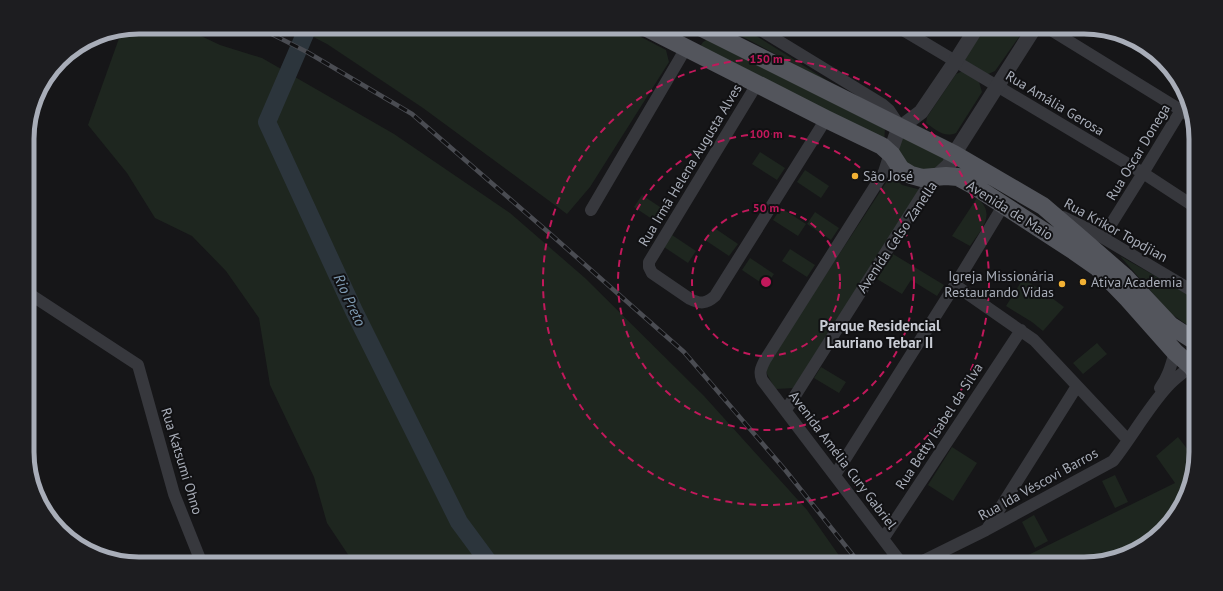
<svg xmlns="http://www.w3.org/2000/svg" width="1223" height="591" viewBox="0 0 1223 591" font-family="'PT Sans',sans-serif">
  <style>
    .green { fill: #1e261f }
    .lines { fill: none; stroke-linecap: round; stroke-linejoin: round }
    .river { stroke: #2c353c; stroke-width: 18 }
    .minor { stroke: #37383d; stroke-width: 12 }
    .tertiary { stroke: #37383d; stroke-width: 15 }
    .primary { stroke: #53555c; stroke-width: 18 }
    .rail-casing { stroke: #4a4c52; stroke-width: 4.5 }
    .rail { stroke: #111113; stroke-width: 3; stroke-dasharray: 9; stroke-linecap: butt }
    .ring { fill: none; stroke: #c2185b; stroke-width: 2; stroke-dasharray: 7 5 }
    .poi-dot { fill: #f2b134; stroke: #111113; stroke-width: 1.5 }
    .labels { text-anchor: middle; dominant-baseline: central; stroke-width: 4; stroke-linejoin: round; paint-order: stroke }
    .street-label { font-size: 14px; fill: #a8adb8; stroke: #111113 }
    .poi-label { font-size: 14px; fill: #a8adb8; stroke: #111113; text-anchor: start }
    .water-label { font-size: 15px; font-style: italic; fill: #7f9bb3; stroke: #111113 }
    .neighbourhood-label { font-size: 15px; font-weight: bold; fill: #c9ccd4; stroke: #111113 }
    .rim { fill: none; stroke: #a8adb8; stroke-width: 5 }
    .centre { fill: #c2185b; stroke: #111113; stroke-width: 2 }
    .ring-label { font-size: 12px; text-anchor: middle; font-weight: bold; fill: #c2185b; stroke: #111113; stroke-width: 4; stroke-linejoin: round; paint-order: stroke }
  </style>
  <rect width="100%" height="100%" fill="#161618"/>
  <path class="green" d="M139,27h43l38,18 42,13 132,76 116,79 75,65 119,118 103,114 38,54h-488l-8,-8 -22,-33 -13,-46 -44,-92 -11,-67 -33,-47 -34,-35 -37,-18 -28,-45 -39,-48 34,-95z
    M294,27h328l44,23 3,12 -79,125 -23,27 -144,-106 -96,-64z
    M724,27h18l94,59z
    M982,27h44l-31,44 -9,4 -17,-8 -6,-9z
    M708,39l177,90 -1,13 -180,-90 -3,-7 2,-3z
    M963,71l16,11 3,10 -26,41c-12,5 -20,-3 -30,-10l1,-6 29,-43z
    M901,133l48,23 -6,10 -26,7 -19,-18z
    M760,152l25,16 -8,12 -25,-16z
    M805,170l24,16 -8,12 -24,-16z
    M891,175l11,10 19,5 -127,198 -19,1 -8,-15 -1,-8z
    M642,195l24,16 -8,12 -24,-16z
    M977,198c20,16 4,32 -7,48l-18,-10z
    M781,208l25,16 -8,12 -25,-16z
    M815,212l24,16 -8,12 -24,-16z
    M713,227l25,17 -9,12 -24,-16z
    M672,235l24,16 -8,12 -24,-16z
    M790,249l25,16 -8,12 -25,-16z
    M893,254l51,31 -7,11 -26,-16 -9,14 -25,-15z
    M1120,256l76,43v32l-26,-18z
    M750,258l24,16 -8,12 -24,-16z
    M1023,279l21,13 20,15 -21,24 -11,-9 -26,-16z
    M1097,343l10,11 -24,20 -10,-11z
    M821,367l25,15 -7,11 -25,-15z
    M1178,437l17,22 -8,36 -40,50 -56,19h-81l165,-81 -19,-27z
    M952,447l25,16 -24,38 -25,-16z
    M1115,475l13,27 -13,6 -13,-27z
    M1034,515l14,26 -13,7 -13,-26z"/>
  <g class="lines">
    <path class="river" d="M308,27l-41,95 87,189 105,211 31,42"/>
    <path class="minor" d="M756,27l126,77 7,6 10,15
      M898,27l245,146 52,34
      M1046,27l146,90
      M757,84l-108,178v5l3,6 38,26c10,5 16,5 25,-3l111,-177
      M890,153l-6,19 -119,188c-4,8 -6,12 -3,20l140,184
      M591,210l95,-162
      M1063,217l27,13 106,63
      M1103,237l40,-64 43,-71
      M955,285l79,55 94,100
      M28,293l110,72 36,129 28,70
      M1160,388c8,-11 11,-22 15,-36
      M786,410l143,-226 7,-7
      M835,475l120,-190 48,-79
      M987,529l90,-143
      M883,539l138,-209
      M917,564l69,-34 127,-69c19,-24 34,-52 55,-75 6,-7 15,-13 23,-20"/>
    <path class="tertiary" d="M890,153l7,-20 4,-6 20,-15 34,-50 22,-35
      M936,177l13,-12 5,-11 81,-127"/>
    <path class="primary" d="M645,27l181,92 56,27 10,9 9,14 10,6 11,3 24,-2 12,1 13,7 103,67 23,16 31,32 47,53 16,14 5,6
      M700,27l254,127 89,52 35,30 47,41 45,48 20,13 6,3"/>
    <g class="rail-casing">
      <path id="rail" d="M258,27l49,25 105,62 136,118 136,120 102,119 74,93"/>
    </g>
    <use href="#rail" class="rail"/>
  </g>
  <g class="ring">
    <circle cx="766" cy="282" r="74"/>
    <circle cx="766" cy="282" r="148"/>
    <circle cx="766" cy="282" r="223"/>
  </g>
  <g class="poi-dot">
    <circle cx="855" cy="176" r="4"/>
    <circle cx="1083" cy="282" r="4"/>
    <circle cx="1062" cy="284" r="4"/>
  </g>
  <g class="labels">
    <g class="street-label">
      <text transform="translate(1055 103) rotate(31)">Rua Amália Gerosa</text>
      <text transform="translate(1138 152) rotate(-59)">Rua Oscar Donega</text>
      <text transform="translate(690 165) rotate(-59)">Rua Irmã Helena Augusta Alves</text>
      <text transform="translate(1010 210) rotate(32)">Avenida de Maio</text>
      <text transform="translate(1116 230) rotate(29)">Rua Krikor Topdjian</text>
      <text transform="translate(897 237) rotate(-56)">Avenida Celso Zanella</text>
      <text transform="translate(939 426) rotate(-57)">Rua Betty Isabel da Silva</text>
      <text transform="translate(843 460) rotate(53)">Avenida Amélia Cury Gabriel</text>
      <text transform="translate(182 461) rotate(73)">Rua Katsumi Ohno</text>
      <text transform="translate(1038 484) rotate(-29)">Rua Ida Véscovi Barros</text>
    </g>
    <g class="poi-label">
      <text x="863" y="176">São José</text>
      <text x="1054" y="276" text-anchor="end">Igreja Missionária<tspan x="1054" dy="16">Restaurando Vidas</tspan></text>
      <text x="1091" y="282">Ativa Academia</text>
    </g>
    <g class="water-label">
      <text transform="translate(350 300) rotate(65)">Rio Preto</text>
    </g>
    <g class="neighbourhood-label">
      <text x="880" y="325">Parque Residencial<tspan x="880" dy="17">Lauriano Tebar II</tspan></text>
    </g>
  </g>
  <path d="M0 0H1223V591H0ZM139 34H1084A105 105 0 0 1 1189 139V452A105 105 0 0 1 1084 557H139A105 105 0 0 1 34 452V139A105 105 0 0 1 139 34Z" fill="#1d1d20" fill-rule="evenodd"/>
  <path class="rim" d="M139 34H1084A105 105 0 0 1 1189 139V452A105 105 0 0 1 1084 557H139A105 105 0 0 1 34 452V139A105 105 0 0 1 139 34Z"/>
  <circle cx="766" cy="282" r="6" class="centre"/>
  <g class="ring-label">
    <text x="766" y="63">150 m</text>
    <text x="766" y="138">100 m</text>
    <text x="766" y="212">50 m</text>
  </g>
</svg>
